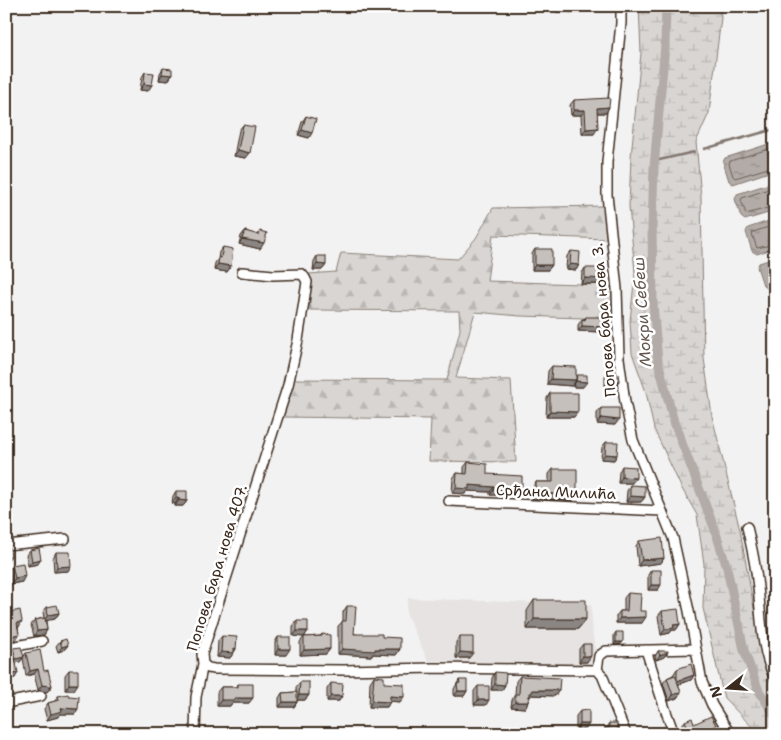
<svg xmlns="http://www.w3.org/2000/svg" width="781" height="740" viewBox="0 0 781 740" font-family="'Shantell Sans',sans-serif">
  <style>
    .built { fill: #e6e3e2 }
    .forest { fill: url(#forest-firs); stroke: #8a8078 }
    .wetland { fill: url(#wetland-marsh); stroke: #8a8078 }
    .water { fill: url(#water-ripples); stroke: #827770 }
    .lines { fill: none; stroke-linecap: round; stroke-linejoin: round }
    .shore { stroke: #6b5e55; stroke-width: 1 }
    .stream { stroke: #827770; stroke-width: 2.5 }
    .canal { stroke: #b2aba7; stroke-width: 9 }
    .minor-casing { stroke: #3b2a1e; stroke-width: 12 }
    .minor { stroke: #fff; stroke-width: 9 }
    .wall { fill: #aaa5a3; stroke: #3b2a1e }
    .shaded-wall { fill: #8b8684; stroke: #3b2a1e }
    .building { fill: #c6c0bd; stroke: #3b2a1e }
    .labels { text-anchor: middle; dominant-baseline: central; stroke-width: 5; stroke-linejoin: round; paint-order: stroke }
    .street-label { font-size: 15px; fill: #3b2a1e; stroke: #fff }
    .water-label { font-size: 16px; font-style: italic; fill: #65574e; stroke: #fff }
  </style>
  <defs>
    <pattern id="forest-firs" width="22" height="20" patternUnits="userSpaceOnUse" patternTransform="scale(1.25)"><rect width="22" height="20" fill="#d8d5d2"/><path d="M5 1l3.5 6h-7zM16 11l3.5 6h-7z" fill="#bab7b4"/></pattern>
    <pattern id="wetland-marsh" width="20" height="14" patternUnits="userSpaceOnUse" patternTransform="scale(1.25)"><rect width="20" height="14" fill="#d8d5d2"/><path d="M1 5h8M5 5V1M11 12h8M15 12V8" fill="none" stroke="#bab7b4"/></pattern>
    <pattern id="water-ripples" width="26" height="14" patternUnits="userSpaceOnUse" patternTransform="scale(1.25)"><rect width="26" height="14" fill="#b2aba7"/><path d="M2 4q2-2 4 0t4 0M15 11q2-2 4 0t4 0" fill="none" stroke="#928b87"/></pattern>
  </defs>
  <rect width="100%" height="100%" fill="#f3f2f2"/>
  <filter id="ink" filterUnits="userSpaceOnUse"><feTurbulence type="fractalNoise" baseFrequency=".02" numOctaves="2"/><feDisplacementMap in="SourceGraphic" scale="10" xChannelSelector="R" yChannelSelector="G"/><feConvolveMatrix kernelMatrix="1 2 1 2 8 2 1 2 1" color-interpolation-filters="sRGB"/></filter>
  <g filter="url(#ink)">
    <path class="built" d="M408,598l183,7 2,33 4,14 -3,14 -166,-5 -22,-48z"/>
    <path class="forest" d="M606,206l2,33 -115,-4 -6,46 125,4 1,34 -93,-3 -45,-4 -19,66 55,2 5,82 -87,-1 2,-42 -148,-2 11,-38 153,1 13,-50 -1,-19 -149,-1 -1,-36 27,-2 5,-19 117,6 18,-21 17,-30z"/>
    <path class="wetland" d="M639,6h81l1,12 -12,95 -13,29 5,55 3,161 8,58 28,114 25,140 10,18v46h-16l-35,-36 -21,-90 1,-44 -7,-49 -16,-28 -27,-58 -8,-37 -14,-39 -2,-32 5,-48 -6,-67 2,-49 10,-104z"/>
    <path class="water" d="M775,142v28l-42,14 -4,-3 -6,-19 2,-4z
      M775,182v29l-30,9 -4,-3 -6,-18 2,-5z
      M775,219v29l-18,6 -5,-3 -6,-19 2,-4z
      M775,258v28l-7,3 -5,-4 -6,-18 2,-4z"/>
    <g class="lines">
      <path class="shore" d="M775,147l-45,14 -1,3 4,12 2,2 40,-12
        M775,187l-33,11 -1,2 5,14 29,-8
        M775,225l-22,7 -1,2 5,14 18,-4"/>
      <path class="stream" d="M704,149l71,-20
        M655,161l39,-9"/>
      <path class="canal" d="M666,6l-1,39 -11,122 -2,61 1,76 5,57 16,61 41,108 12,38 17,82 15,41 16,25"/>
      <g class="minor-casing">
        <path id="minor" d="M621,6v17l-14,139v33l10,94 2,69 6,44 8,38 40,98 16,73 13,71 10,23 18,29
          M449,501l213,10
          M747,527c4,17 8,35 10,53 5,32 2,67 18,98
          M6,545l59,-6
          M6,648l36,-7
          M646,650l17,53 11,31
          M203,664l5,4 6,1 130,1 90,-2 163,2
          M597,670l2,-14 7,-5 90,-2
          M597,670l5,5 24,59
          M6,703l35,-7
          M195,734l1,-37 7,-33 -1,-10 86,-269 10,-45 9,-58 -2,-4 -3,-4 -29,1 -31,-3"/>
      </g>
      <use href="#minor" class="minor"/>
    </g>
    <path class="wall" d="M556,6h28v1l-4,6 -24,-1z
      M163,68l9,7 -4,6 -9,-1 1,-7z
      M145,72l3,19 -8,-1 2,-13z
      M574,100l35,7 -3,6h-9l-3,21h-12l-1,-19h-10l-1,-10z
      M306,116l3,22 -11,-3 4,-13z
      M243,125l3,33 -12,-2 5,-26z
      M245,231l13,4 2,-4v18l-21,-5 2,-8z
      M223,247l8,19 -4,6 -13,-2 1,-7 3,-4 1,-7z
      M535,249l17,16 -4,5h-16v-16z
      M571,251l8,14 -3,5 -10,-1 1,-13z
      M317,256l9,9 -4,5h-9l1,-9z
      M585,268l17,16h-21l1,-11z
      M586,317l19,10 -4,5 -23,-1v-6l4,-6h2z
      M552,366l24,10 1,-1 6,12h-10v-3l-1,2 -25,-2 1,-13z
      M608,371l9,3 2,7 -4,5h-10v-10z
      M550,393l24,24h-28l1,-19z
      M601,408l14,17 -18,-1v-11z
      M606,442l11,13 -3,5 -13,-1 1,-12z
      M468,462l19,12 31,21h-28v-3l-22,-1 -3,3 -13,-1 1,-15 4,-5 7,1v-7z
      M622,466l10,17h-14l1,-11z
      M553,469l24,26 -3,5 -42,-1 1,-12 3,-5h13v-8z
      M630,485l15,12 -4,5h-15l1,-11z
      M176,491l11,10 -4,5h-8v-2l-3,-1 1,-7z
      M639,541l25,17 -3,5 -23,3 -2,-20z
      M30,550l8,14 -10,2 -2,-11z
      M56,552l12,19 -14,1 -1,-14z
      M12,565l10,17 -11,2 -2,-13z
      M651,570l7,20h-10v-15z
      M628,593l12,18 2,12h-26v-7l4,-5h4v-13z
      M534,600l52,19 -8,10h-51v-18z
      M347,606l7,28 28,3 18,12 -4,6 -24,-1 -1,2 -33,-2v-28l5,-5v-9z
      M47,607l12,6 -4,6 -9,1 1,10 -3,5 -10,1 -3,-11 4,-5 9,-2 -1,-6z
      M662,611l18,13 -4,6h-4l-2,3 -9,2 -3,-19z
      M7,613l12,14h-1l1,7 -3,6 -8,1 -2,-7v-20z
      M297,621l11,10 -4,6 16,-1 2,-2 8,15 -4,5 -26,1v-13l4,-5 -11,-1v-10z
      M616,632l5,12 -7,1v-10z
      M222,636l14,13 -6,9 -13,-1 1,-16z
      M278,637l8,18h-11v-13z
      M460,637l9,21h-13v-16z
      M60,641l8,4 -4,5 -6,2 -2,-6z
      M583,644l4,18h-8v-13z
      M13,648l11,8 2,-3 18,18 8,15 -4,5 -2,1 -8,-2 -4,-16 -8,2 -3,-18 -3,4 -4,1 -1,15 -9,2v-19l5,-1 -2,-6z
      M658,651l10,1 -4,5 -8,3 -1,-4z
      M677,669l17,6 -3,5 -13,5 3,7 -4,6 -8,3 -6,-18 4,-5 6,-3z
      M69,670l5,20h-9v-15z
      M495,672l10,13 -3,5h-11l1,-12z
      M374,676l10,7 16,19 -10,-1 -3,6h-18l1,-25z
      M520,676l39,14 -4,6 -24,-1 -6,13 -14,-1 1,-7 3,-6 1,-13z
      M459,680l8,11 -3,5h-10v-7z
      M300,682l9,13 -4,5h-8v2l-3,5h-15v-9l3,-5 14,-1v-5z
      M331,683l11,13 -3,5h-12v-12z
      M238,684l11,19h-17l-2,3h-13v-14l4,-5h15z
      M478,686l8,19h-12v-14z
      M58,696l17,18h-15l-2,3 -11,3 -3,-11 4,-6 7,-2z
      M580,711l6,18 -10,1v-14z
      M685,721l9,3 22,1 -4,5 -8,4h-19l-4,-8z
      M609,723l8,10 3,1h-18z"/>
    <path class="shaded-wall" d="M559,7h25l-4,6 -24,-1z
      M162,74l10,1 -4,6 -9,-1z
      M144,84l8,1 -4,6 -8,-1z
      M609,107l-3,6h-13l4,-5z
      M574,110h11l-4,5h-10z
      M598,128l-4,6h-12l4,-5z
      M302,130l10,3 -3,5 -11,-3z
      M238,150l12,3 -4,5 -12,-2z
      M242,239l22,4 -4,6 -21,-5z
      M218,264l13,2 -4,6 -13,-2z
      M317,264l9,1 -4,5h-9z
      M570,264l9,1 -3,5 -10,-1z
      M535,265h17l-4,5h-16z
      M585,278l21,1 -4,5h-21z
      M582,326l23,1 -4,5 -23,-1z
      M551,379l25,1 -4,6 -25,-2z
      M576,381l11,1 -4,5h-10z
      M609,381h10l-4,5h-10z
      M550,411l28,1 -4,5h-28z
      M601,418l18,2 -4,5 -18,-1z
      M605,454l12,1 -3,5 -13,-1z
      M622,477l14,1 -4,5h-14z
      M469,485l25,2 -4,5 -22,-1 -3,3 -13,-1 4,-5z
      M494,489l28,1 -4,5h-28z
      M536,493l41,2 -3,5 -42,-1z
      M630,496l15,1 -4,5h-15z
      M176,498h3l-4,6 -3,-1z
      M179,500l8,1 -4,5h-8z
      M11,556l-4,6h-1v-5z
      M664,558l-3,5 -23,3 4,-6z
      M41,559l-3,5 -10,2 4,-5z
      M71,566l-3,5 -14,1 3,-5z
      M25,576l-3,6 -11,2 4,-6z
      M651,585h10l-3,5h-10z
      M59,613l-4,6 -11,2 4,-6z
      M646,617l-4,6h-26l4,-5z
      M534,619h52l-8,10h-51z
      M22,621l-3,6 -6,1 4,-5z
      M680,624l-4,6h-4l-2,3 -9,2 4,-6 8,-4z
      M47,630l-3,5 -10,1 3,-5z
      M297,631h11l-4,6 -11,-1z
      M19,634l-3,6 -8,1 3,-5z
      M616,642h7l-2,2 -7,1z
      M68,645l-4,5 -6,2 4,-5z
      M234,648l2,1 -6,9 -13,-1 4,-5z
      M278,649h12l-4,6h-11z
      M330,649l-4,5 -26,1 4,-5z
      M342,649h58l-4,6 -24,-1 -1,2 -33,-2z
      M460,652l13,1 -4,5h-13z
      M668,652l-4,5 -8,3 4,-5z
      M583,656h8l-4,6h-8z
      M24,657l-4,5 -8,2 4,-5z
      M38,669l-4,5 -8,2 4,-5z
      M18,673l-3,5 -9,2v-4z
      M694,675l-3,5 -18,6 4,-5z
      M69,684h9l-4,6h-9z
      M495,684l10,1 -3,5h-11z
      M42,685l10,1 -4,5 -2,1 -8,-2z
      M532,690h27l-4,6 -24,-1 -3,3 1,-5z
      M458,691h9l-3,5h-10z
      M681,692l-4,6 -8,3 4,-6z
      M299,695h10l-4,5h-9z
      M331,696h11l-3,5h-12z
      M390,696l14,1 -4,5 -13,-1z
      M234,698h19l-4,5h-17l-2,3h-13l4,-6z
      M478,700h11l-3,5h-12z
      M372,701l18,1 -3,5h-18z
      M283,702h14l-3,5h-15z
      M515,702h13l-3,6 -14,-1z
      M61,708l17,1 -3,5h-15l-2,3 -11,3 4,-6z
      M580,724h9l-3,5 -10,1z
      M716,725l-4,5 -8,4h-6z
      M697,729l-3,5h-5l1,-2z"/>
    <path class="building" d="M559,6h25v1h-25z
      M163,68l9,1v6l-10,-1z
      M145,72l9,1 -2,12 -8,-1z
      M610,98l-1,9 -12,1 1,20 -12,1 -1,-19h-11v-10z
      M306,116l10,3 -4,14 -10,-3z
      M243,125l12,2 -5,26 -12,-3z
      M245,231l14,4 1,-4 7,2 -3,10 -22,-4z
      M223,247l10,2 -2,17 -13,-2 1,-7 2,1z
      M535,249h17v16h-17z
      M571,251l9,1 -1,13 -9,-1z
      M317,256h9v9l-9,-1z
      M585,268h21v11l-21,-1z
      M586,317h19v10l-23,-1v-7l3,1z
      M552,366l24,1v13l-25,-1z
      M608,371h8l1,3h1l1,7h-10z
      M577,375h10v7l-11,-1z
      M550,393h28v19l-28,-1z
      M601,408h18v12l-18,-2z
      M606,442h12l-1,13 -12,-1z
      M468,462l19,2v10l35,2v14l-28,-1v-2l-25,-2v4l-13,-1 1,-15 10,1z
      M622,466l14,1v11l-14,-1z
      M553,469h24v26l-41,-2v-11h17z
      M630,485l15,1v11l-15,-1z
      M176,491h11v10l-8,-1v-2h-3z
      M662,538l2,20 -22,2 -3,-19z
      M6,546h3l2,10 -5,1z
      M39,548l2,11 -9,2 -2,-11z
      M56,552h14l1,14 -14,1z
      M23,563l2,13 -10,2 -3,-13z
      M651,570h10v15h-10z
      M628,593l13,1 -1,17h6v6l-26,1v-7h7z
      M534,600h52v19h-52z
      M57,605l2,8 -11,2 -1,-8z
      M347,606h9l-2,28h28v3l18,1v11h-25v2l-33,-2v-28h4z
      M678,609l2,15 -7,1 1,3 -9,1 -3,-18z
      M20,610l2,11 -5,2 2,11 -8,2 -4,-23z
      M45,618l2,12 -10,1 -2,-11z
      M297,621h11v10h-11z
      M616,632h7v10h-7z
      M322,634l8,1v14l-26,1v-13l18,-1z
      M222,636l15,1 -1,12 -2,-1v5l-13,-1z
      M278,637h12v12h-12z
      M460,637h13v16l-13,-1z
      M66,639l2,6 -6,2 -2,-6z
      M583,644h8v12h-8z
      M21,647l3,10 -8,2 -3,-11z
      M40,650l4,21 4,-1 4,16h-3l-7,-1 -4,-16 -8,2 -4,-18z
      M658,651h10v1l-8,3z
      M15,659l3,14 -12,3v-15z
      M691,664l3,11 -17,6 4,11 -8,3 -6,-17 8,-3 2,5v-11z
      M69,670h9v14h-9z
      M495,672l11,1 -1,12 -10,-1z
      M374,676l10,1v6l20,1v13l-14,-1v6l-18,-1z
      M520,676l40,2 -1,12h-27v3h-3l-1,9h-13v-8h4z
      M459,680h8v11h-9l-1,-7 3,-1z
      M300,682h9v13h-10z
      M331,683l12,1 -1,12h-11z
      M238,684h15v14h-19v2h-13v-13h17z
      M478,686h11v14h-11z
      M297,692v10h-14l-1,-9z
      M68,694l1,2 10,1 -1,12 -17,-1 1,3 -11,3 -3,-11 11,-3 -1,-4z
      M589,710v14h-9v-13z
      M711,716l5,9 -17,8 -2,-4 -7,3 -5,-11 7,-3 2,6z
      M609,723h8v10h3v1h-15v-6h4z"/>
  </g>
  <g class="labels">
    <g class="street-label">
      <text transform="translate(604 320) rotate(-95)">Попова бара нова 3.</text>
      <text transform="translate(556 492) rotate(2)">Срђана Милића</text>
      <text transform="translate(217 568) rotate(-73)">Попова бара нова 407.</text>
    </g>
    <g class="water-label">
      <text transform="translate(642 312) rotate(-94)">Мокри Себеш</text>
    </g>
  </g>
  <rect width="781" height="740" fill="none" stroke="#fff" stroke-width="25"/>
  <rect x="12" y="12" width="756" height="715" fill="none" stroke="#3b2a1e" stroke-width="2" filter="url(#ink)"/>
  <g transform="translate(728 688) rotate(253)" stroke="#ffffff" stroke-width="4" paint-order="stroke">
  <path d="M0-4L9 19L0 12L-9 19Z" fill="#3b2a1e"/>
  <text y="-8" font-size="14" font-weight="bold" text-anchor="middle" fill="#3b2a1e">N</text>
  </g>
</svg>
